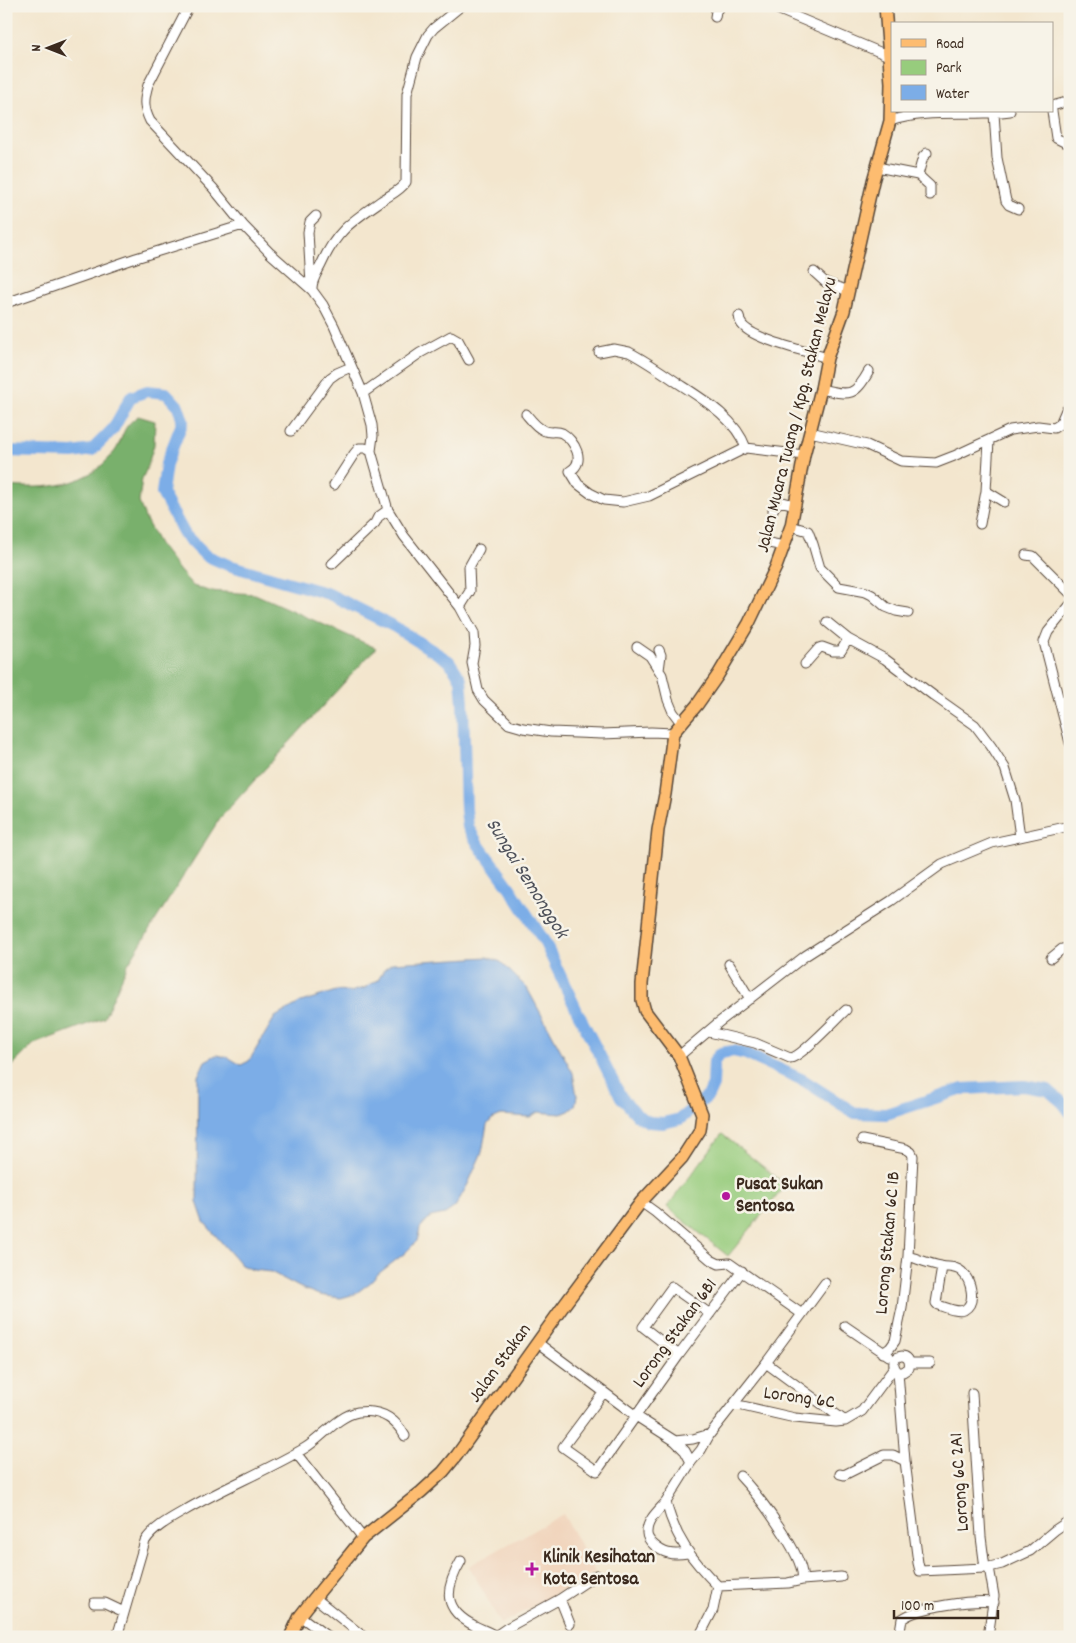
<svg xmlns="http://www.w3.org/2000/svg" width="1076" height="1643" viewBox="0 0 1076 1643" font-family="Dekko,sans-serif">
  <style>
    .built { fill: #f1d5bd }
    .green { fill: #97cc7d; stroke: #697b4e }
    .forest { fill: #79b06c; stroke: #5a6d45 }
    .water { fill: #7cade7; stroke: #5c6c82 }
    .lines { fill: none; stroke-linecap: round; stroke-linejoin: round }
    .river { stroke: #7cade7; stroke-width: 12 }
    .minor-casing { stroke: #574638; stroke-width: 11 }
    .major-casing { stroke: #574638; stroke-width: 14 }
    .minor { stroke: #fff; stroke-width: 9 }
    .major { stroke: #fdbc70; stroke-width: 11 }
    .poi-dot { fill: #b5179e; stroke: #f7f3e8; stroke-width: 2 }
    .labels { text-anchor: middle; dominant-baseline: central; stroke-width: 5; stroke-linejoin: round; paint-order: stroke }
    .street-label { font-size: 19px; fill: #3b2a1e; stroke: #f7f3e8 }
    .poi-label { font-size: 19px; font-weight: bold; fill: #3b2a1e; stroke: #f7f3e8; text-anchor: start }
    .water-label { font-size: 20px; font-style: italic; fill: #4e515a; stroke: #f7f3e8 }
  </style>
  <rect width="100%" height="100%" fill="#f7f3e8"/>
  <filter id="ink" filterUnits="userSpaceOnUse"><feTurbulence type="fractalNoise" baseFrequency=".02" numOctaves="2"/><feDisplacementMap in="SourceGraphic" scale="10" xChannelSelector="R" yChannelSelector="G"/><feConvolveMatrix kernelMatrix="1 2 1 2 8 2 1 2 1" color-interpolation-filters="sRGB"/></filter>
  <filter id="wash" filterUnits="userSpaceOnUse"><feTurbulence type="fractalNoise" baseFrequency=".0096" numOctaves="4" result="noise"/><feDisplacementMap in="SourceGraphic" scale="20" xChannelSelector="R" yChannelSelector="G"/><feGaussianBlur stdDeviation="1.12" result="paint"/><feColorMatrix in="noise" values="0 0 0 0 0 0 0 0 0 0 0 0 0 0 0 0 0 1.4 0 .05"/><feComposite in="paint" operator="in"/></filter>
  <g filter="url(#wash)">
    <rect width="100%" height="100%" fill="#f3e6ce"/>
    <path class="built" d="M563,1514l32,58 -94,52 -32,-58z"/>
    <path class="green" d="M722,1134l64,51 -58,71 -61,-49z"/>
    <path class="forest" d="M138,416l17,5 -1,24 -7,23 -5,11 -3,23 6,16 14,26 20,26 14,16 16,5 46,3 121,54 -156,170 -92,146 -24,54 -70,26 -28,28v-586c42,3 81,2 109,-35 6,-8 7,-20 14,-27 2,-3 6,-5 9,-8z"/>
    <path class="water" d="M487,957l14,5 26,26 46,85 4,23 -2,10 -6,5 -8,3 -23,-2 -8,5 -29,-2 -9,4 -5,6 -5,27 -14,32 -13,23 -10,7 -15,3 -10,11 -3,13 -12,12 -27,21 -7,8 -16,12 -14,4 -22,-3 -20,-8 -28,-15 -18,-2 -12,-5 -37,-43 -7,-20 1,-126 7,-15 11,-6 12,2 13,8 8,-4 26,-44 26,-15 35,-11 14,1 15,-4 14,-9 5,-10 8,-6z"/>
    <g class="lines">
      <path class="river" d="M6,451l67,2 19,-3 21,-21 18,-32 16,-6 19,2 12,13 5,15 -17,43 -4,29 23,42 20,20 23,10 101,29 66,33 54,34 12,18 2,24 3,107 2,17 10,17 32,44 34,53 34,72 43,84 16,18 12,7 14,1 17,-4 28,-23 5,-11 1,-24 7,-8 12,-2 13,3 57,26 52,33 31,1 77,-25 61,-3 24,4 15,13 7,9"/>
    </g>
  </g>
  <g filter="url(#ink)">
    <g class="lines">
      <g class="minor-casing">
        <path id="minor" d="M189,6l-41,79c-4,14 -5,22 2,36l63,67 30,37 27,28 42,37 11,15 11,21 29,67 9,32 1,11 -2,15 17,59 16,26 56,71 14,26 1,13 -3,17 6,27 6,10 25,24 14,4 28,4 51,2 49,-2 22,1
          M770,6l119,50
          M715,17l1,-6 4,-5
          M1052,106l18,-5
          M1052,111l4,27 8,4 6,-2
          M994,113l3,45 9,43 3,4 9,4
          M890,121c39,-13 80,-4 120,-10
          M877,167l41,8 12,11v9
          M918,175l5,-18 4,-4
          M814,272l11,10 23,9
          M311,284l-3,-52 2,-10 6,-6
          M312,290c-1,-9 5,-17 9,-25 15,-34 31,-44 60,-64 9,-6 19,-10 25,-19l1,-88 10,-37 11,-22 6,-7 27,-22
          M6,303l130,-45 107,-33
          M739,316c1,2 0,5 2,7 8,16 69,29 86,35
          M599,352l15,-3 15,3c17,9 33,20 49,31 26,17 57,35 68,65
          M821,389c28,6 33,9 48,-18
          M363,393l57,-40 31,-17 7,4 11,20
          M526,414c5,6 10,13 17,16 6,4 13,0 19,3 12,7 25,29 8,38l8,13 12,9 14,7 19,2 26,-6 97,-48 58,7
          M291,431l39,-53 7,-5 14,-6
          M810,432l57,13 34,16 35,2 18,-7 56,-26 28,-4 16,2 6,-4 6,-14
          M334,485l20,-31 5,-6h6l6,3
          M986,491l18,11
          M773,510l3,-6 7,-2 12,3
          M980,524l6,-33 3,-50
          M791,526l17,5 5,13 7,24 19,19 27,5 6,3 14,12 10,4 12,2
          M764,542l20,4
          M1026,555l7,1 37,37
          M332,564l43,-41 3,-6 10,-7
          M1070,605l-22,27 -4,10 26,101
          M460,607l10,-16 -1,-24 10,-18
          M827,622l21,17 37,20 49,37 41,29 16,21 14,22 10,32 5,37
          M637,647l13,9 12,19 6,25 5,12 9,12
          M659,650l2,5 -2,15
          M805,664l14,-16 3,-1 11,4h8l7,-12
          M1051,958l11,-9 8,-1
          M729,964l21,35
          M709,1032l46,11 35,15c10,0 46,-39 56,-48
          M679,1056l39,-33 87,-67 86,-55 51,-37 50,-21 78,-17
          M862,1140l44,9 5,3 2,4 -5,100 -6,52 -7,33 -5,7 -7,5
          M641,1202l14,10 56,48 8,4 10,-1 73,51
          M908,1256c10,3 22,8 33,10 8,2 15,0 21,6 9,8 15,31 2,38 -7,3 -19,-3 -26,-5l-2,-2 6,-36
          M825,1283l-59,80 -56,71 -9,16 -10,12 -25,40c9,36 26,58 52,84l70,-3 14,-3 39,-3
          M845,1326l44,30
          M538,1343l98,73 39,25
          M679,1355l-36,-28 29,-40 38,27
          M766,1363l79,58
          M910,1363h20
          M898,1372h5l6,-4c4,-20 -26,-12 -11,4l7,89 13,102 2,8 65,-3 17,-4 28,-13 25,-21 15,-10
          M604,1392l-41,55 34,24 82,-116 63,-84
          M972,1393l9,144 4,31
          M734,1404l61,14 41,4 9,-1 17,-10 32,-43
          M296,1453l67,85
          M691,1462l-6,-11 -10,-10 18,-2 17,-5
          M840,1474l4,1 40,-20h9l12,6
          M740,1476c16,17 67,82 62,104
          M666,1502c-7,8 -19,18 -19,30 -1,9 13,19 21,21 6,2 13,1 20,0
          M461,1561c-17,29 -18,49 14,65 7,4 16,6 21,11
          M314,1597l50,40
          M560,1599l10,25
          M94,1603h11l19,9
          M300,1616l28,21
          M117,1637l28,-96c8,-13 25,-22 39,-30 39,-23 82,-40 121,-63 17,-10 32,-32 53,-36 22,-3 37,6 47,24
          M494,1637l13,-9 53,-29 36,-24
          M699,1637l14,-27 5,-24
          M899,1637l3,-18c18,-13 70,-19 92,-17
          M988,1637l6,-41 -5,-29"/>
      </g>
      <g class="major-casing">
        <path id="major" d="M290,1637l10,-21 7,-9 56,-69 58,-46 22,-20 14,-17 105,-147 79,-106 41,-44 18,-28 2,-16 -23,-58 -34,-45 -3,-11v-16l16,-154 7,-36 8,-61 24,-28 21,-30 31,-52 27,-56 15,-41 13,-71 17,-66 6,-31 17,-47 29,-130 17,-60 1,-38 -6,-77"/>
      </g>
      <use href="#minor" class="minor"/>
      <use href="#major" class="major"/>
    </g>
  </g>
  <g class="poi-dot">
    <circle cx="726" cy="1196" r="5"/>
    <path d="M529.5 1561.5h5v5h5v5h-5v5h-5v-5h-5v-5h5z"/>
  </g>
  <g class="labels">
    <g class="street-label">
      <text transform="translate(798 415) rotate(-76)">Jalan Muara Tuang / Kpg. Stakan Melayu</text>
      <text transform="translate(889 1243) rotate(-85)">Lorong Stakan 6C 1B</text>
      <text transform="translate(676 1334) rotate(-54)">Lorong Stakan 6B1</text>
      <text transform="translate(501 1364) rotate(-54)">Jalan Stakan</text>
      <text transform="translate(799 1399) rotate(8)">Lorong 6C</text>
      <text transform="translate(961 1482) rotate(-94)">Lorong 6C 2A1</text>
    </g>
    <g class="poi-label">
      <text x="736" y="1185">Pusat Sukan<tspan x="736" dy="22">Sentosa</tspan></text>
      <text x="543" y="1558">Klinik Kesihatan<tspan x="543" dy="22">Kota Sentosa</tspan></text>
    </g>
    <g class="water-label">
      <text transform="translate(526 879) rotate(58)">Sungai Semonggok</text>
    </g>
  </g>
  <rect width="1076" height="1643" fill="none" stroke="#f7f3e8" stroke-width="25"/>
  <rect x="891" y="22" width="162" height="90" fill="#f7f3e8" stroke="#aca397"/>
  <rect x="901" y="39" width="25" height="8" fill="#fdbc70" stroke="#aca397"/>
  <text x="936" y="48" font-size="15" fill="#3b2a1e">Road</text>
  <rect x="901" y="60" width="25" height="15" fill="#97cc7d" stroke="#aca397"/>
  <text x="936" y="72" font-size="15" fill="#3b2a1e">Park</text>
  <rect x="901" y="85" width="25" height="15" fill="#7cade7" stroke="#aca397"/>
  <text x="936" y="98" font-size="15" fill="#3b2a1e">Water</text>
  <g transform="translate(48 48) rotate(270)" stroke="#f7f3e8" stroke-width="4" paint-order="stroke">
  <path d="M0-4L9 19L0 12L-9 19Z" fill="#3b2a1e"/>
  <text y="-8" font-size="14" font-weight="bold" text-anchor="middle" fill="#3b2a1e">N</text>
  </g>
  <path d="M894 1610v8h104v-8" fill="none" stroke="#3b2a1e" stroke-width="2.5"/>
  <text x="901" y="1610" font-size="15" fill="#3b2a1e" stroke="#f7f3e8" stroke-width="4" paint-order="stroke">100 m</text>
</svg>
